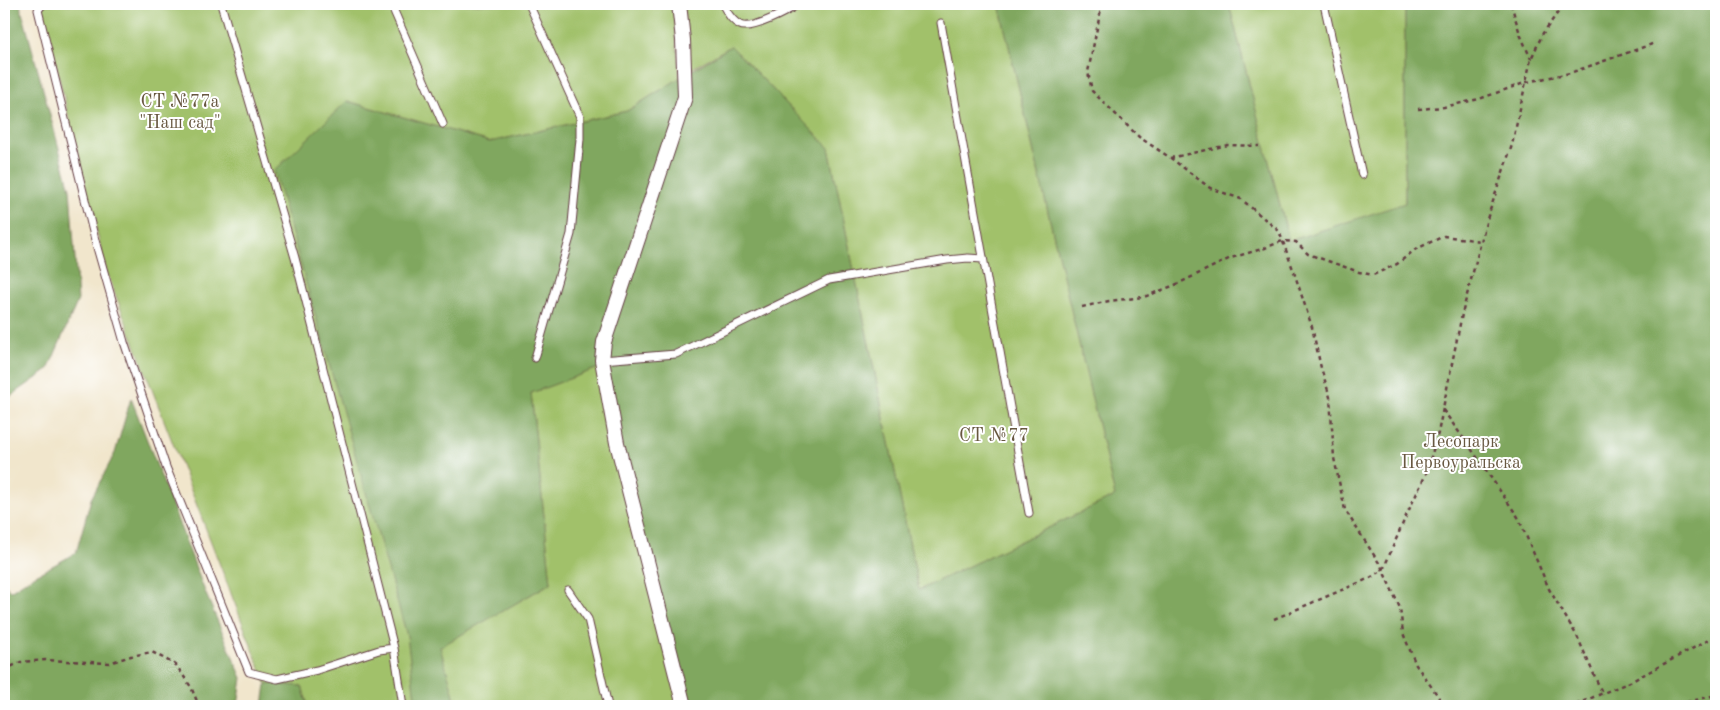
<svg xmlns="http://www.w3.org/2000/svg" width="1720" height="710" viewBox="0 0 1720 710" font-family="'Old Standard TT',serif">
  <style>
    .green { fill: #a1c16a; stroke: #76704a }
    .forest { fill: #80a75e; stroke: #656344 }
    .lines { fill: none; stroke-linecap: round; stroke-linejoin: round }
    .lane-casing { stroke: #633d43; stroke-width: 9 }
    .street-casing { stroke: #633d43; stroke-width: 16 }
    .path { stroke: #633d43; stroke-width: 2.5; stroke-dasharray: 4 4; stroke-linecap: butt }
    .lane { stroke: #fff; stroke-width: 7 }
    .street { stroke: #fff; stroke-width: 14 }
    .labels { text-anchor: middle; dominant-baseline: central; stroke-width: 4; stroke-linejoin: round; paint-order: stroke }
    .park-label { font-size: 18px; fill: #685841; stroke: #fff }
  </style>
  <rect width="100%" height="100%" fill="#fff"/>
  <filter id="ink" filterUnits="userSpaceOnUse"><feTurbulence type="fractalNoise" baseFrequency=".02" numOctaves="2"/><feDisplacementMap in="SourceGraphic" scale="10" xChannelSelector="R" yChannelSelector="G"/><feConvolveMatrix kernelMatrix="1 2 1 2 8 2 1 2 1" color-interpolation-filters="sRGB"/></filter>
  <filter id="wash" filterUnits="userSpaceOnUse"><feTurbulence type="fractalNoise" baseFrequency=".0096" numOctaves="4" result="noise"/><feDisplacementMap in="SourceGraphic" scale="20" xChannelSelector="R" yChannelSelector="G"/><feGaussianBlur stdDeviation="1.12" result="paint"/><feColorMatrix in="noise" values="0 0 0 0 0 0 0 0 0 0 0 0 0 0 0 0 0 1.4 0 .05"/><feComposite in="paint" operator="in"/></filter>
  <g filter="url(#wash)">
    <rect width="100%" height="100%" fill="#f1e6cc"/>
    <path class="green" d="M41,4h632l7,74 -53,33 -137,31 -143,-41 69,605h-108l-6,-20 -36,-2 -159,-411z
      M683,4h316l116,492 -196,94 -90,-442 -98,-102 -40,23z
      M1229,4h176v200l-116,37z
      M604,366l76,340h-223l-18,-59 112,-64 -20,-190z"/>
    <path class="forest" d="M4,4h16l50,185 8,111 -30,70 -44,31z
      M999,4h230l60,237 116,-38v-199h311v702h-1036l-76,-340 -73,27 20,190 -111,64 17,59h-41l-9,-70 -133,-465 73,-70 143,41 137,-31 104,-65 98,102 90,442 196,-94z
      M131,398l75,196 36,84 -4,28h-234v-124l6,9 22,-14 44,-24 15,-54 24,-46z
      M266,684l36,2 6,20h-45z"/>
  </g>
  <g filter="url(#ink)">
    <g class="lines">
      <g class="lane-casing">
        <path id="lane" d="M43,4l-5,6 58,234 28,98 42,125 83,205 28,7 40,-9 62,-20 15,-2
          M221,4l74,254 99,390 9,58
          M391,4l52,120
          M529,4l51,113v22l-9,95 -36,124
          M722,4c5,7 9,17 18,21 11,6 48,-14 58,-21
          M1324,4l38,171
          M941,23l88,490
          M602,360l74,-6 153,-74 118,-20 21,-2 15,1
          M568,590l20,29 20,87"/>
      </g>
      <g class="street-casing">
        <path id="street" d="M679,4l4,36 2,57 -81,245 -2,18 15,83 67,263"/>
      </g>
      <path class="path" d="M1102,4l-14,68 4,19 47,46 33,22 38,29 31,11 38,32 15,41 18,55 9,41 9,29 4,61 11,52 36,56 19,42 3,25 13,32 22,31 5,10
        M1511,4l9,30 11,25
        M1418,109l26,-2 35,-8 48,-17 43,-9 85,-30
        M1170,158l58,-13 31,1
        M1082,307l27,-6 35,-4 31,-12 56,-27 34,-10 17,-7 14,1 12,12 51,18 14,3 24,-11 19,-15 28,-13 37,5
        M1443,410l29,40 46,67 31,72 28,47 26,59
        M1274,619l96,-41 13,-8 23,-54 20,-42 12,-41 24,-119 25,-95 25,-74 19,-86 12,-26 21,-29
        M4,670l17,-8 25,-2 63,3 22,-7 21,-4 24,13 15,22 8,19
        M1577,706l2,-3 51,-21 86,-46
        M1671,706l45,-11"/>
      <use href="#lane" class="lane"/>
      <use href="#street" class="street"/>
    </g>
  </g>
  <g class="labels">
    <g class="park-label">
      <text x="180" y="102">СТ №77а<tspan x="180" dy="21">"Наш сад"</tspan></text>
      <text x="994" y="436">СТ №77</text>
      <text x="1461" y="442">Лесопарк<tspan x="1461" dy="21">Первоуральска</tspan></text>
    </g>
  </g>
  <rect width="1720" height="710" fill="none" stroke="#fff" stroke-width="20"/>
</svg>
